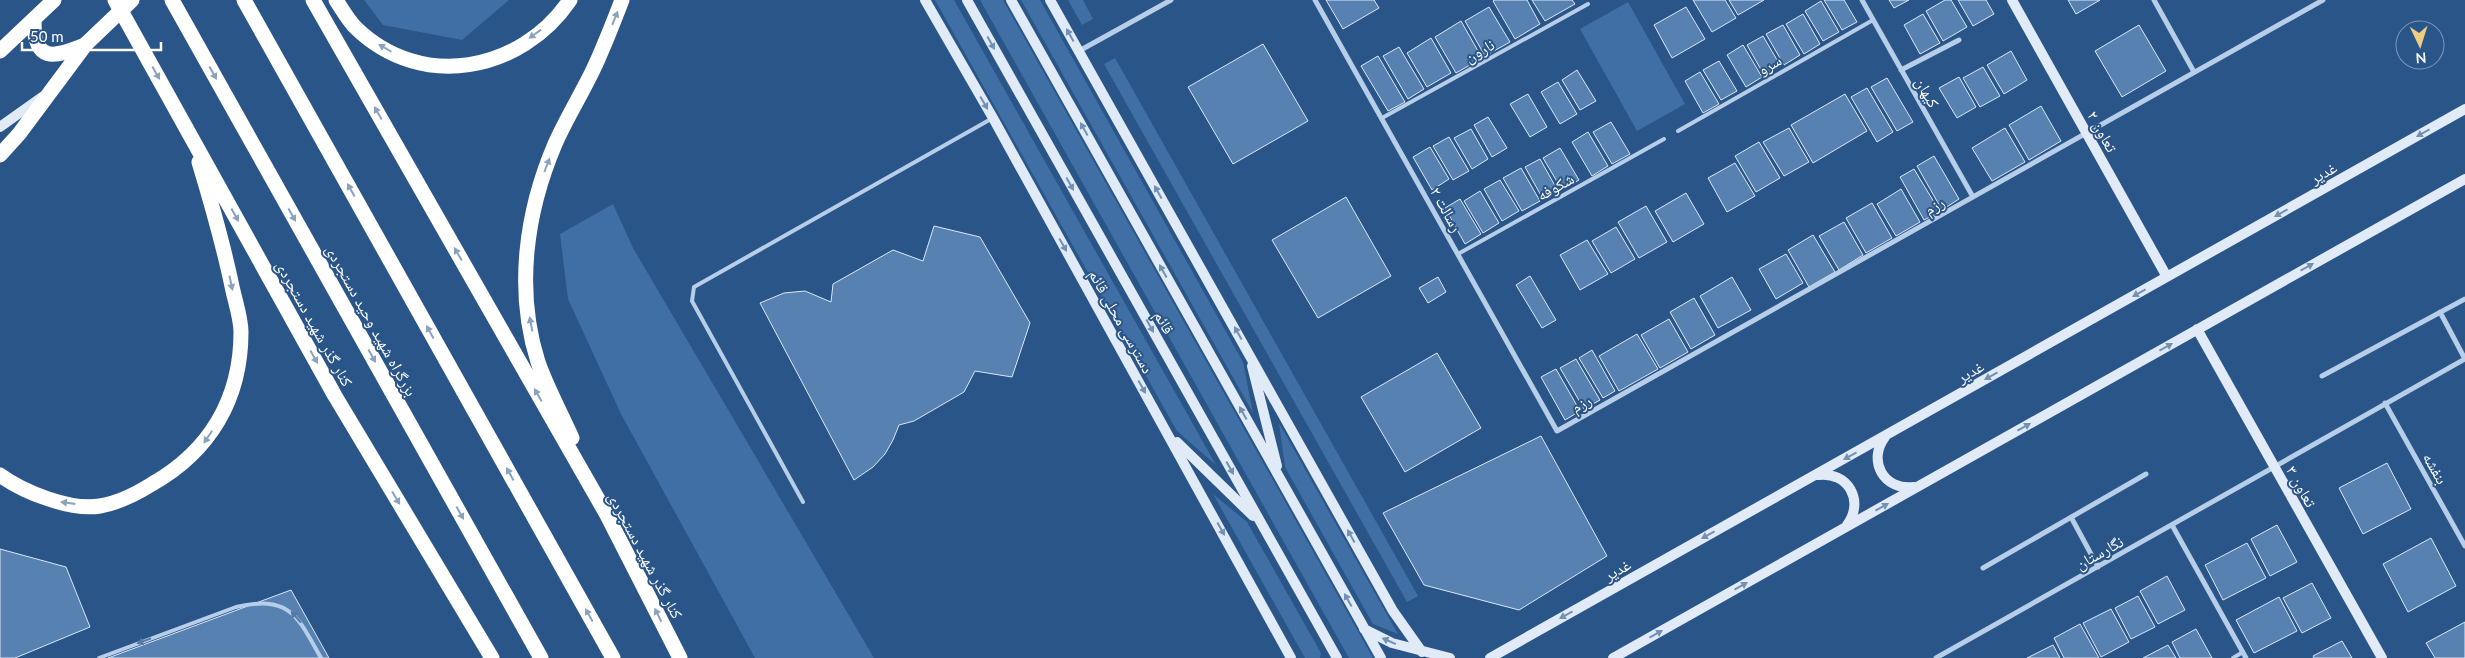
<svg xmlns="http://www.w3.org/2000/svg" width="2465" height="658" viewBox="0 0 2465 658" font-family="Lato,'Noto Naskh Arabic',sans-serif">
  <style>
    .green { fill: #3f6fa4 }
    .building { fill: #5681b1; stroke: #dbe8f7 }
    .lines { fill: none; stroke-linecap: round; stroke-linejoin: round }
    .lane { stroke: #b7cee8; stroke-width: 4 }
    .street { stroke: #b7cee8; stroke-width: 5 }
    .secondary { stroke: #e1ebf8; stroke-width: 10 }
    .highway { stroke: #fff; stroke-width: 15 }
    .highway-bridge { stroke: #fff; stroke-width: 15 }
    .oneway { fill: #8aa2be }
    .oneway2 { fill: #7391b5 }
    .oneway3 { fill: #5479a5 }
    .labels { text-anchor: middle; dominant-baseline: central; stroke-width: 4; stroke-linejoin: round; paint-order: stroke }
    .street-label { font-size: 16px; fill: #fff; stroke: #2a5588 }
  </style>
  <rect width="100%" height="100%" fill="#2a5588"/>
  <path class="green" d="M364,0h145l-47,40 -79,-15z
    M935,0h19l262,465 -39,-34z
    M980,0h23l370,658h-24z
    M1021,0h19l203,362 10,51z
    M1068,0h15l10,19 -11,6z
    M1628,2l57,102 -48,27 -57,-102z
    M1115,58l303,538 -11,6 -303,-538z
    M613,204l20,44 241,410h-119l-134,-244 -53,-115 -8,-65z
    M1279,423l119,211 -25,-10 -88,-157z
    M1213,494l34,28 74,131 -1,5h-15z"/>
  <path class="building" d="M1326,0h48l5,8 -36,21z
    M1495,0h32l13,24 -25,15 -22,-38z
    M1532,0h40l3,4 -30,17z
    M1693,0h32l11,18 -24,14z
    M1729,0h35l-26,15z
    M1824,0h20l13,22 -15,8z
    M1889,0h20l-15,8z
    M1945,0h6l16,27 -24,14 -17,-30z
    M1958,0h28l8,14 -21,12z
    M2068,0h32l-24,14z
    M1821,1l18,31 -16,9 -18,-30z
    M1489,7l21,35 -25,14 -20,-35z
    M1686,7l19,32 -33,19 -18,-33z
    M1803,14l17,30 -16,10 -18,-30z
    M1923,14l17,29 -20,11 -16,-29z
    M1461,21l21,37 -26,15 -21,-36z
    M1783,25l17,30 -16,10 -18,-31z
    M2139,25l27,46 -44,26 -27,-46z
    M1763,36l17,29 -16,10 -17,-30z
    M1431,38l20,35 -24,14 -20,-34z
    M1263,44l45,77 -75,43 -45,-77z
    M1743,45l19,32 -16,10 -19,-32z
    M1399,47l25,42 -16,10 -25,-43z
    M2011,51l16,29 -23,14 -17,-29z
    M1378,56l27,46 -17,9 -27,-45z
    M1719,61l18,30 -16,9 -18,-30z
    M1983,67l17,29 -20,11 -17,-29z
    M1577,70l19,31 -16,9 -18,-30z
    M1700,72l19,32 -16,9 -18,-32z
    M1959,77l17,30 -19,11 -18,-30z
    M1887,78l26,44 -16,9 -26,-44z
    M1558,82l19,32 -17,10 -19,-32z
    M1867,88l26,44 -16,10 -26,-45z
    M1528,94l19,33 -17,10 -20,-33z
    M1845,94l22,37 -54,32 -22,-38z
    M2041,106l20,35 -32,19 -20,-35z
    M1488,117l19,31 -15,9 -18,-32z
    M1611,122l19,32 -18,10 -19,-32z
    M1789,128l20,34 -25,14 -21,-34z
    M2005,128l20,34 -33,19 -20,-33z
    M1471,129l17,30 -16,10 -18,-31z
    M1588,132l20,34 -16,10 -20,-34z
    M1449,137l20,34 -16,9 -20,-34z
    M1759,142l21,36 -24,14 -21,-36z
    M1430,147l19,32 -17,11 -19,-33z
    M1560,148l19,32 -17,10 -19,-32z
    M1934,156l25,43 -17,11 -25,-44z
    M1540,159l18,32 -15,8 -18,-32z
    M1735,163l20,33 -28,16 -19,-34z
    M1521,168l19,33 -18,10 -19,-33z
    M1914,169l26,43 -16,8 -24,-43z
    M1500,180l19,31 -17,10 -18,-32z
    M1901,189l19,33 -24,14 -19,-32z
    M1480,191l19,32 -16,10 -19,-32z
    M1686,193l18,31 -31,18 -18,-31z
    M1346,197l45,79 -73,42 -46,-78z
    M1460,199l21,35 -16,10 -20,-36z
    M1872,203l20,35 -26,15 -20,-35z
    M1646,206l21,36 -28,16 -21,-36z
    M1844,222l19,33 -24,15 -20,-34z
    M934,226l46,11 50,86 -18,54 -37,-6 -11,21 -50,29 -15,4 -6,15 -8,14 -12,13 -19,13 -94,-177 24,-10 21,-2 26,11 2,-18 60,-34 30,11z
    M1616,227l19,32 -24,14 -19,-32z
    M1813,235l22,37 -26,15 -21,-37z
    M1587,240l21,34 -28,16 -20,-35z
    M1786,254l17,29 -27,16 -17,-30z
    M1530,276l26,44 -14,8 -26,-43z
    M1438,277l8,15 -18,11 -9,-15z
    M1732,277l19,33 -33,18 -18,-32z
    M1694,298l21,37 -24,14 -21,-37z
    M1669,319l19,33 -28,16 -19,-33z
    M1637,334l21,35 -39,22 -20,-35z
    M1592,350l23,41 -12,7 -24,-40z
    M1437,353l44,75 -76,44 -44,-75z
    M1576,359l24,41 -16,9 -24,-41z
    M1556,369l24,42 -15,9 -24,-43z
    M1541,436l66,120 -88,54 -95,-25 -41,-72z
    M2387,463l24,46 -48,25 -24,-46z
    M2277,525l20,37 -27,14 -19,-37z
    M2431,538l25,48 -48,26 -25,-48z
    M2247,543l19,35 -43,22 -18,-35z
    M0,549l66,18 24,60 -75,31h-15z
    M2167,576l18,34 -27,14 -18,-33z
    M2312,583l19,35 -29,15 -19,-35z
    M291,590l38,68h-221z
    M2138,596l17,31 -24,12 -16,-31z
    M2279,597l18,34 -43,22 -18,-33z
    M2111,609l18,33 -28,15 -18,-34z
    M2465,622v36h-30l-9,-15z
    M2080,624l19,34h-35l-10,-20z
    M2196,629l16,29h-32l-8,-16z
    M2342,641l10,17h-38l-1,-2z
    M2053,645l7,13h-33z
    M2168,645l8,13h-33z"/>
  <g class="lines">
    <path class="lane" d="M1382,118l206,-114
      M1678,131l195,-111
      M1458,254l206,-115
      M803,502l-111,-201 2,-14 297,-168
      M99,658l137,-51c54,-12 61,8 85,51
      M2233,658l10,-6"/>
    <path class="street" d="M1315,0l242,431 766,-431
      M1862,0l111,197
      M2154,0l40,72
      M1079,51l92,-51
      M1901,70l58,-30
      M2440,312l25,47
      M2322,376l143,-77
      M2385,403l80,143
      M2071,517l27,50
      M2172,525l74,133
      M1983,568l163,-94
      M1936,658l529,-299"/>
    <path class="secondary" d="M925,0l68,118 298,540
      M967,0l370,658
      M1011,0l370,658
      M1050,0l343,611 29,41
      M2012,0l155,277
      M0,127l42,-30
      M2197,329l185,329
      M1252,366l25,100
      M1885,437c-18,24 -1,54 29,50
      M1177,442l76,74
      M1818,475c30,-4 47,26 29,50
      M1364,629l28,14 58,15
      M1490,658l975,-549
      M1613,658l852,-479"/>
    <path class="highway" d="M115,0l220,396 157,262
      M172,0l369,658
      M244,0l369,658
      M313,0l294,515 73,143
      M336,0c6,9 12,20 20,28 65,63 165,44 214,-28
      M34,20c0,43 19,38 51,25
      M0,51l54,-51
      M0,155l19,-21 67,-90
      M572,438c-11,-25 -25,-50 -34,-76 -23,-72 -12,-150 17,-218 11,-25 26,-49 38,-74 11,-23 20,-47 29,-70
      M0,475c23,17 71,36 100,31 18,-3 36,-12 52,-22 58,-33 89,-85 89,-152 0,-13 -5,-28 -8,-41 -9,-44 -21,-86 -34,-129"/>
    <path class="highway-bridge" d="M86,44l46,-44"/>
  </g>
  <defs><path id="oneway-solid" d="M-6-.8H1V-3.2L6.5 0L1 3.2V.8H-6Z" transform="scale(1.25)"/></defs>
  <g class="oneway">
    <use href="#oneway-solid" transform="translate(615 18) rotate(-68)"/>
    <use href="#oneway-solid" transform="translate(535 34) rotate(144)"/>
    <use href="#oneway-solid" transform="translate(385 48) rotate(-150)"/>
    <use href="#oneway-solid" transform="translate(156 73) rotate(60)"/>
    <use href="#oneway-solid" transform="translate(213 73) rotate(61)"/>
    <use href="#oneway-solid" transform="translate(378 113) rotate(-120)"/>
    <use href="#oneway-solid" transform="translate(547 165) rotate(-69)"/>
    <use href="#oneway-solid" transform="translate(351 190) rotate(-119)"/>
    <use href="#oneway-solid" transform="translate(235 215) rotate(61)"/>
    <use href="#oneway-solid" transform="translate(292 215) rotate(61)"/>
    <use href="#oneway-solid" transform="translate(458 254) rotate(-120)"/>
    <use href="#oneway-solid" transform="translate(231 283) rotate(78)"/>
    <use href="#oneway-solid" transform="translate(531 324) rotate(-101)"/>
    <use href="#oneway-solid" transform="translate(430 332) rotate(-119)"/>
    <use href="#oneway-solid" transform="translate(372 356) rotate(61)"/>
    <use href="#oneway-solid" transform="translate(314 357) rotate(61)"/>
    <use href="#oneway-solid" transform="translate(538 395) rotate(-120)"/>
    <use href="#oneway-solid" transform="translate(208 437) rotate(124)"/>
    <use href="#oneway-solid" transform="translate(510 474) rotate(-119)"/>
    <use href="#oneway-solid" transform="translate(396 498) rotate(59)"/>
    <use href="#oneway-solid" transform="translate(68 503) rotate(-172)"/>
    <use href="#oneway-solid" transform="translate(460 513) rotate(61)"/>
    <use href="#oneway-solid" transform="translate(589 615) rotate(-119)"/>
    <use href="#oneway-solid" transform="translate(658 615) rotate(-117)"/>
  </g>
  <g class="oneway2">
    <use href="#oneway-solid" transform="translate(1070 35) rotate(-119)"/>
    <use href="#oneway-solid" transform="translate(991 43) rotate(61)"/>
    <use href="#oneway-solid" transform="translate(984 103) rotate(60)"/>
    <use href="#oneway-solid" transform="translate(1084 129) rotate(-119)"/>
    <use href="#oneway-solid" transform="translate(2423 133) rotate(151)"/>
    <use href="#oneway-solid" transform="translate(1070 184) rotate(61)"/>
    <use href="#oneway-solid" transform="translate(1158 192) rotate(-119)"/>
    <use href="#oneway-solid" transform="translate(2281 213) rotate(151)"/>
    <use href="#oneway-solid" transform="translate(1063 245) rotate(61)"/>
    <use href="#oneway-solid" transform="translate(2307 267) rotate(-29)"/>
    <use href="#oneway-solid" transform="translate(1163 271) rotate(-119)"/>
    <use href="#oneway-solid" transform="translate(2139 293) rotate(151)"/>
    <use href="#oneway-solid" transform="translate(1150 326) rotate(61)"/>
    <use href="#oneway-solid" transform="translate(1238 333) rotate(-119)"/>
    <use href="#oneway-solid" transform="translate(2166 347) rotate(-29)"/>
    <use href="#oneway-solid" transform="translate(1991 376) rotate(151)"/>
    <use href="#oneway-solid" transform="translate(1142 387) rotate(61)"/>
    <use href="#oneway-solid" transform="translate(1243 413) rotate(-119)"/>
    <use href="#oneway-solid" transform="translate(2024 427) rotate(-29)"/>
    <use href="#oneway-solid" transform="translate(1850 456) rotate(151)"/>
    <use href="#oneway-solid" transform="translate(1230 468) rotate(61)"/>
    <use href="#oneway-solid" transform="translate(1882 507) rotate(-29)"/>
    <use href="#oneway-solid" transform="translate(1221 529) rotate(61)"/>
    <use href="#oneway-solid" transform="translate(1708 535) rotate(151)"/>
    <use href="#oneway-solid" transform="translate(1351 536) rotate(-119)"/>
    <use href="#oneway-solid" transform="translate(1741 586) rotate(-29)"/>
    <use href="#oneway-solid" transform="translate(1348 600) rotate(-119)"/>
    <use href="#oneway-solid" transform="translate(1566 615) rotate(151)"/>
    <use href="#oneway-solid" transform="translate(1656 634) rotate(-29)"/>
    <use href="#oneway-solid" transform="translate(1389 641) rotate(-156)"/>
  </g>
  <g class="oneway3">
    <use href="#oneway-solid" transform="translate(296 617) rotate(-132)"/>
    <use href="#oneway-solid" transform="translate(144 641) rotate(160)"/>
  </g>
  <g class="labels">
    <g class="street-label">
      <text transform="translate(1479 50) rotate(-29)">نارون</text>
      <text transform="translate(1769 64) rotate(-30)">سرو</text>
      <text transform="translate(1928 92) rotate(61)">کیهان</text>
      <text transform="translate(2103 131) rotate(61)">تعاون ۲</text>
      <text transform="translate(2323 172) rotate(-29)">غدیر</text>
      <text transform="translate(1555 186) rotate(-29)">شکوفه</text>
      <text transform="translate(1934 205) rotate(-30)">رزم</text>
      <text transform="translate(1447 209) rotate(61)">رسالت ۲</text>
      <text transform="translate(372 320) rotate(61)">بزرگراه شهید وحید دستجردی</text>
      <text transform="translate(1122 321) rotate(61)">دسترسی محلی قائم</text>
      <text transform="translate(1165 322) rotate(61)">قائم</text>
      <text transform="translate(315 323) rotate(61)">کنار گذر شهید دستجردی</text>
      <text transform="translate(1970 371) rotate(-29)">غدیر</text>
      <text transform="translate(1581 403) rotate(-29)">رزم</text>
      <text transform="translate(2436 468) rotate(61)">بنفشه</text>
      <text transform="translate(2302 486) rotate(61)">تعاون ۳</text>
      <text transform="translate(2099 552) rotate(-29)">نگارستان</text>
      <text transform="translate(646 555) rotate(62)">کنار گذر شهید دستجردی</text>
      <text transform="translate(1617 569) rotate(-29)">غدیر</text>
    </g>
  </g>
  <g transform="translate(2420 45) rotate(176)"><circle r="24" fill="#2a5588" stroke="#7f99b8"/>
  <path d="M0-4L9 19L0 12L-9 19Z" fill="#efcc7f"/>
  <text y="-8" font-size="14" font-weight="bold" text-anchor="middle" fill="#ffffff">N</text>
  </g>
  <path d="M22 42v8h139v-8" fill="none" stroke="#ffffff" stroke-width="2.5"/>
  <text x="30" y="42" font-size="15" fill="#ffffff" stroke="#2a5588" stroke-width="4" paint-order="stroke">50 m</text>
</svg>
